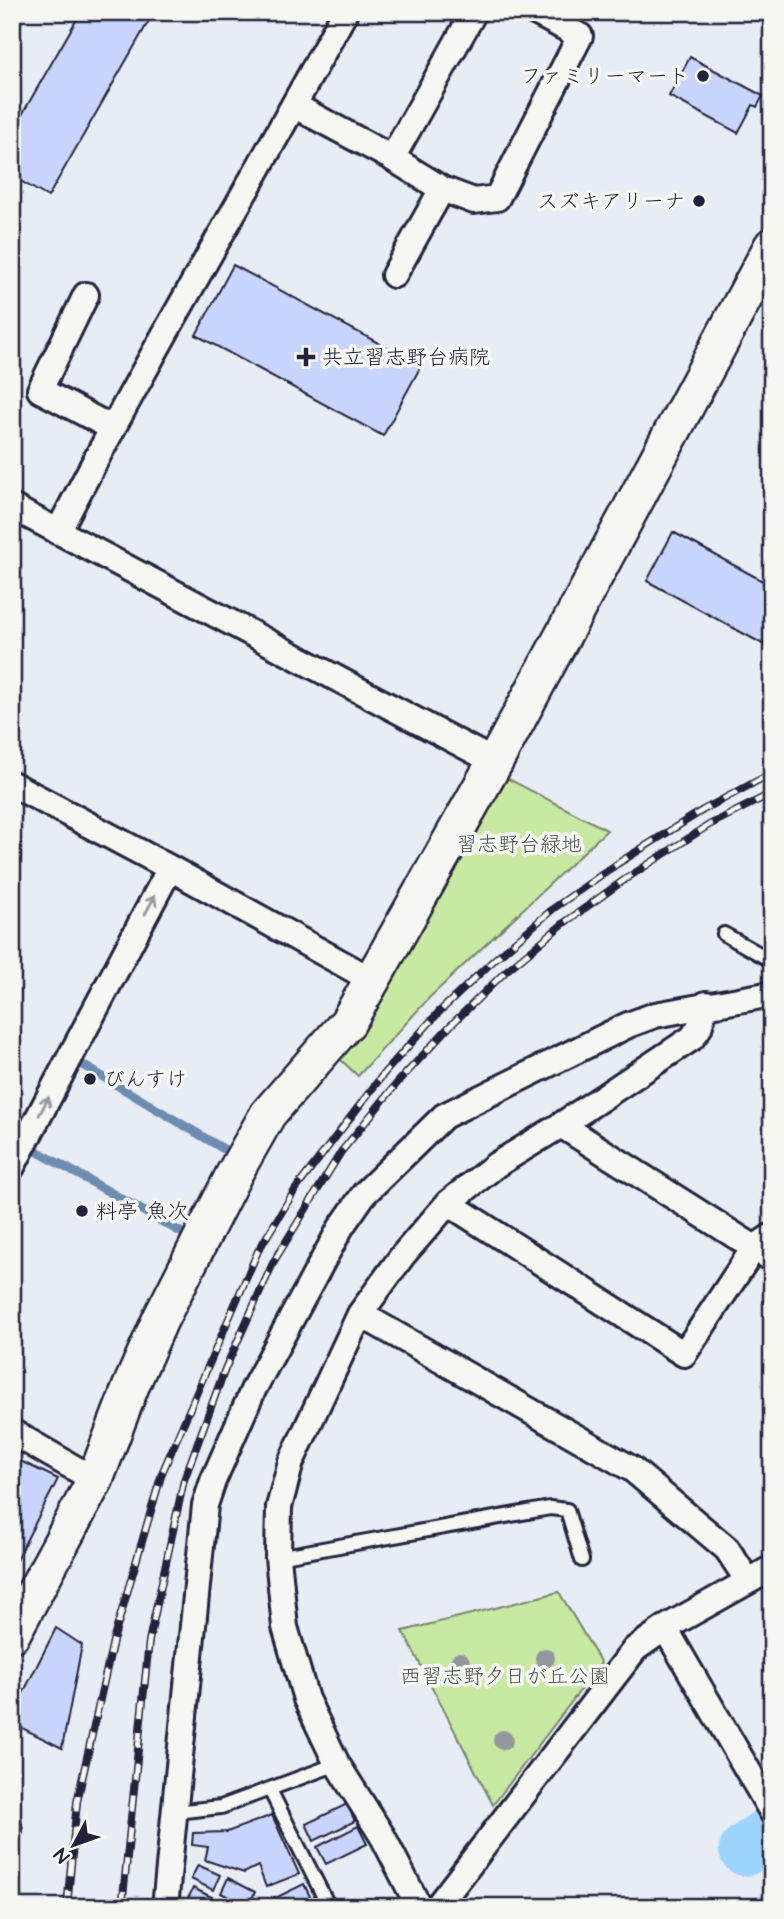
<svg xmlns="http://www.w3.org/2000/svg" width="784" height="1919" viewBox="0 0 784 1919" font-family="'Architects Daughter','Klee One',sans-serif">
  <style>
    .green { fill: #c8e9a1; stroke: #75866e; stroke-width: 2 }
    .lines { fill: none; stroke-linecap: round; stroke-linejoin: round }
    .stream { stroke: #6c8daf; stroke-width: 9 }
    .river { stroke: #9dd4fc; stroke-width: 52 }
    .building { fill: #c9d5fc; stroke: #22223b; stroke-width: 2 }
    .lane-casing { stroke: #22223b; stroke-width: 18 }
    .street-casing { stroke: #22223b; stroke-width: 30 }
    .secondary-casing { stroke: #22223b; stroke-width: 40 }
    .lane { stroke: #f6f6f2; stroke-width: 12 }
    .street { stroke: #f6f6f2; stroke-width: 24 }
    .secondary { stroke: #f6f6f2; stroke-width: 35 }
    .rail-casing { stroke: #22223b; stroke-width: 8 }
    .rail { stroke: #f6f6f2; stroke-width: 5; stroke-dasharray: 16; stroke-linecap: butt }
    .tree { fill: #92989c }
    .oneway { stroke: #9797a0 }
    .poi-dot { fill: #22223b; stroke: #f6f6f2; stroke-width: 2.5 }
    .labels { text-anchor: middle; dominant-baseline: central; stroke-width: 7; stroke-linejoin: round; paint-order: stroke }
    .poi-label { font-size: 21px; fill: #22223b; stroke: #f6f6f2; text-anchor: start }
    .park-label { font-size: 21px; fill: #4c5454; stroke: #f6f6f2 }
  </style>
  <rect width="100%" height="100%" fill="#e8ecf5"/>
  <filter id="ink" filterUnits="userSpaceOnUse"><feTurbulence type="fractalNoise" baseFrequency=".0143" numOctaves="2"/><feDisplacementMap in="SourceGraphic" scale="14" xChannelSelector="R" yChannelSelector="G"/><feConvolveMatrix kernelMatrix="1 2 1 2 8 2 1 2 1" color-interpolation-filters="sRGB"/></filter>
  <g filter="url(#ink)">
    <path class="green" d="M499,774l108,56 -178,168 -71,78 -19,-18z
      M559,1592l42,71 -108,142 -90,-174z"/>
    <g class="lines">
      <path class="stream" d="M73,1059l164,98
        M33,1149l160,90"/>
      <path class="river" d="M745,1850l27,-20"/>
    </g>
    <path class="building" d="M81,12h73l-106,185 -36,-21v-44z
      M690,57l73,39 -6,11 -4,-2 -15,28 -69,-37z
      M233,265l188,101 -38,70 -187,-101z
      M673,532l99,54v63l-125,-68z
      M12,1457l46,22 -46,89z
      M56,1628l26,17 -20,103 -50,-25v-8z
      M347,1804l8,17 -41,20 -8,-17z
      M272,1815l27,59 -33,13 -8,-21 -14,7 -39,-13 3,-13 -16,-2 1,-12 34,-1z
      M358,1826l9,18 -41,20 -9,-17z
      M198,1865l22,10 -7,15 -22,-11z
      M228,1878l27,14 -7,15 -27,-14z
      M304,1884l11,23h-43l1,-1 -2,-6z
      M193,1888l39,19h-48z"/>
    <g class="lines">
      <g class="lane-casing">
        <path id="lane" d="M724,934l48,27
          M278,1557l272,-49 17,2 15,50
          M270,1790l59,117
          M175,1812l46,-5 116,-43
          M12,1814l3,17 -3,6"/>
      </g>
      <g class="street-casing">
        <path id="street" d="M295,106l97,52 50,31 32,12 23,-3 83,-162 -45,-24
          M392,158l82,-146
          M394,275l48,-86
          M86,295l-46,95 72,38
          M12,507l483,255
          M58,532c90,-176 193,-346 287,-520
          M12,784l158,84 202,112
          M561,1125l211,134
          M12,1167l158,-299
          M448,1203l236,151 70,-106 18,-12
          M360,1314l272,155 95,80 21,32
          M12,1432l83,48
          M665,1628l107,184
          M165,1907l40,-402 8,-24 41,-93 87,-161 23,-33 80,-78 184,-91 27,-10 117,-21
          M419,1907l-36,-70 -46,-73 -31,-65 -21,-72 -7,-70 1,-50 12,-45 69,-148 43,-59 45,-52 48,-38 65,-40 131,-87 7,-10 7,-24
          M437,1907l198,-258 30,-21 107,-60"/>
      </g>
      <g class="secondary-casing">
        <path id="secondary" d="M12,1634l83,-154 36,-94 29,-66 74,-146 34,-60 80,-92 24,-42 123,-218 277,-516"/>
      </g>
      <use href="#lane" class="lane"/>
      <use href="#street" class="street"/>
      <use href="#secondary" class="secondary"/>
      <g class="rail-casing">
        <path id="rail" d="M67,1907l10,-105 36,-161 49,-168 96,-222 37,-61 90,-118 54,-60 56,-53 59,-51 63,-44 86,-54 69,-37
          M122,1907l27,-266 35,-161 41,-111 49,-108 67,-109 57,-70 52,-56 56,-55 58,-48 63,-45 82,-53 63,-32"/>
      </g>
      <use href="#rail" class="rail"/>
    </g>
    <g class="tree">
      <circle cx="545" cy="1658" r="10"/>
      <circle cx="460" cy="1662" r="10"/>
      <circle cx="503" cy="1740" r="10"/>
    </g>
    <defs><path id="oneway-shaft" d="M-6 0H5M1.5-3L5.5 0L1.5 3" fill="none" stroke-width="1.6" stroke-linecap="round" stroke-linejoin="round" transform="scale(1.75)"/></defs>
    <g class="oneway">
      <use href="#oneway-shaft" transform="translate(150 905) rotate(-62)"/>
      <use href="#oneway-shaft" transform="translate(44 1106) rotate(-62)"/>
    </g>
  </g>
  <g class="poi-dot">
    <circle cx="703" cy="76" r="7"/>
    <circle cx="699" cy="201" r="7"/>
    <path d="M302.5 346.5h7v7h7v7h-7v7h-7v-7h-7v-7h7z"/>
    <circle cx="90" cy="1079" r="7"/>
    <circle cx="82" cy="1211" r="7"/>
  </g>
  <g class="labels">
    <g class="poi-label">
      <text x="689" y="76" text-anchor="end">ファミリーマート</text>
      <text x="685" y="201" text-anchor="end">スズキアリーナ</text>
      <text x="322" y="357">共立習志野台病院</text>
      <text x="104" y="1079">びんすけ</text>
      <text x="96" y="1211">料亭 魚次</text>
    </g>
    <g class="park-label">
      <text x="519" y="844">習志野台緑地</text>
      <text x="505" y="1676">西習志野夕日が丘公園</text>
    </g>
  </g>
  <rect width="784" height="1919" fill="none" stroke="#f6f6f2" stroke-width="42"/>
  <rect x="21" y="21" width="742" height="1877" fill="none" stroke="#22223b" stroke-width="2.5" filter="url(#ink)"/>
  <g transform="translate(74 1845) rotate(229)" stroke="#f6f6f2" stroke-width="5" paint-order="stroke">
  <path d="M0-5L12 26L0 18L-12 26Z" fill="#22223b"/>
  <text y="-10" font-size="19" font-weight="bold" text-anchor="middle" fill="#22223b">N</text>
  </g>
</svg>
